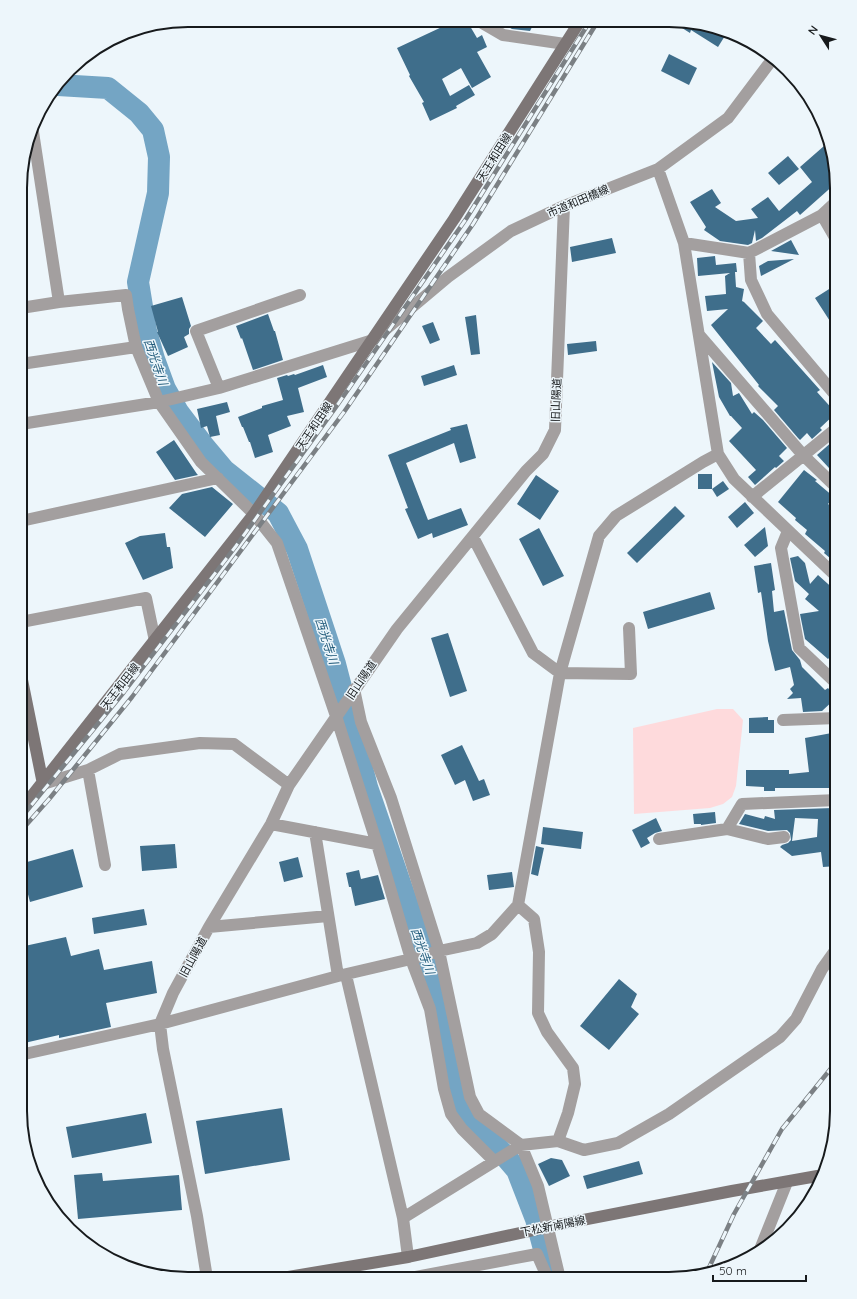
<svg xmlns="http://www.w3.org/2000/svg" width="857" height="1299" viewBox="0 0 857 1299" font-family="Quicksand,'Noto Sans JP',sans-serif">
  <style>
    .green { fill: #fedadc }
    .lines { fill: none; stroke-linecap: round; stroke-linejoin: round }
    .river { stroke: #74a5c4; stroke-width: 22 }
    .building { fill: #3f6e8b; fill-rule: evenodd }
    .street { stroke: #a39f9f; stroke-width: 12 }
    .secondary { stroke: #7d7676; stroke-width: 12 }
    .rail-casing { stroke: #7b8084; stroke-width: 4.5 }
    .rail { stroke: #edf6fb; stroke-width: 3; stroke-dasharray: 9; stroke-linecap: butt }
    .labels { text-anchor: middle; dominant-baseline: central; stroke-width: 3; stroke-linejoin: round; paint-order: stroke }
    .street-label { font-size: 11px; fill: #171a1c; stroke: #edf6fb }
    .water-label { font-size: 12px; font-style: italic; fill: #1f5979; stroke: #edf6fb }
    .rim { fill: none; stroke: #171a1c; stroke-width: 2 }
  </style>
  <rect width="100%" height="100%" fill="#edf6fb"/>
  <path class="green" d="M717,709h16l10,11 -7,66 -4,11 -9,7 -13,4 -76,6 -1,-86z"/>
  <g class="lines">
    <path class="river" d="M58,85l50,3 31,25 14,17 6,27 -1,36 -20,89 8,49 8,28 11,30 13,23 25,33 21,25 54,43 19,36 38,115 32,123 73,212 18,102 59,69 19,49 13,49 5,11"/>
  </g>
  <path class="building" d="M456,21h11l10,17 5,-3 5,12 -10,5 14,25 -19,11 -11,-20 -19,11 8,17 19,-11 6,10 -19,11 1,2 -27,13 -8,-18 2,-1 -15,-26 1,-1 -13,-27 47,-22 1,1z
    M498,21h37l-5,10 -18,-2z
    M671,21h21l36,10 -10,16 -27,-17 -1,3z
    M669,54l28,14 -8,17 -28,-14z
    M824,146l6,8 6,29 -36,32 -3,-4 -35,27 -6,3 -1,-11 -3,13 -4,2 -28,-4 -16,-11 2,-3 -16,-25 22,-13 9,14 -6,4 21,14 22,-3 -7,-9 17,-12 11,14 33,-29 -12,-15z
    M788,156l11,13 -20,16 -11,-12z
    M612,238l4,15 -44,9 -2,-15z
    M791,240l8,15 -28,-4z
    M715,256l1,9 20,-2 1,9h-2l1,15 8,2 -2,12 2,1 19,19 -7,7 15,16 4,-4 10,11 18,20 17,19 -3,2 19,21 -16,15 2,2 -10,9 -5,-6 -7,7 -2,-2 -24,-28 4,-4 -20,-20 1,-1 -48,-60 17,-16 -21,2 -2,-15 21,-2 -1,-18 5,-3 -32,3 -1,-18z
    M794,259l-33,17 -2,-10 9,-5z
    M837,284v48l-22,-34z
    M182,297l9,29 -2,3v5l-5,3 4,10 -20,9 -11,-24h1l-7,-26z
    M268,314l6,17h1l8,29 -30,10 -11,-32 -1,1 -5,-13z
    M476,315l4,39 -9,1 -6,-38z
    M433,322l7,18 -10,4 -8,-18z
    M596,341l1,10 -29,4 -1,-11z
    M712,362l19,21 2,13 6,-3 13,21 2,-2 9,8 24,28 -8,8 5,5 -8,7 -1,-1 -20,18 -7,-8 8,-7 -27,-29 13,-13 -11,-12h-1l-11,-19z
    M323,365l4,12 -29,11 6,24 -17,4 4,10 -23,9 5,17 -18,6 -5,-16h-1l-6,-15h-1l-4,-10 24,-9v-2l21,-6 -6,-22 10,-3 1,1 6,-2 1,1z
    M454,365l3,10 -33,11 -3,-10z
    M227,402l3,10 -14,4 4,19 -10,2 -3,-11 -6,2 -4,-19z
    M467,424l9,34 -16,5 -6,-20 -48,20 22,57 33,-12 7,17 -35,13 -1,-5 -14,6 -13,-30 3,-1 -20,-53 63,-25 -1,-2z
    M174,440l23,34 1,1 -23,5 -19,-28z
    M833,441l4,5v15l-8,7 -12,-13z
    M804,470l13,10 -2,1 19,16 -6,7 9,7v53l-13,-11 1,-2 -20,-17 2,-4 -12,-10 1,-2 -18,-16z
    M698,474h14v15h-14z
    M536,475l23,16 -19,29 -23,-16z
    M723,481l6,8 -12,8 -5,-8z
    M212,487l21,17 -28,33 -36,-29 13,-14z
    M745,502l9,11 -17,15 -9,-11z
    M675,506l10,10 -48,47 -10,-10z
    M765,527l3,19 -13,11 -11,-12z
    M539,528l25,48 -21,10 -24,-47z
    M165,533l2,14h3l3,21 -30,12 -18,-37 15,-7z
    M798,556l7,7 5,21 8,-9 19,17v58l-9,9 -23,-20 -5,-25 19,-3 -14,-12 4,-5 -14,-13 -5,-23z
    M771,563l4,27 -3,1 2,21 10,-2 8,40 8,10 2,7 23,23 3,-2 8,10 -14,13 -19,1 -2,-14 -14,1 6,-6 -3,-4 4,-4 -4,-18 -15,4 -7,-30 -7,-49 -3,1 -4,-27z
    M710,592l5,17 -67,20 -5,-17z
    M448,633l19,58 -17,6 -19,-59z
    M768,717v3h6v13h-25v-15z
    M837,732v56h-62v3h-11v-4l-18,-1v-16h43v4l20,-2 -4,-34z
    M462,745l17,36 5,-2 6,16 -17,6 -8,-21 -10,5 -14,-30z
    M833,808l-3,35h5l2,23 -14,1 -2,-15 -29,4 -12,-9 2,-2 6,-2 3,-3 -1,-7 -3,-3 -19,1 -29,-7 6,-10 19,5 1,-3 10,3 -1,-9zM795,818l23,1 -1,18 -25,4z
    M715,812l1,11 -15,2v-1h-7l-1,-10z
    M656,818l6,13 -7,2 -8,5 3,5 -9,5 -9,-18z
    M543,827l40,5 -2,17 -40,-5z
    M175,844l2,24 -35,3 -2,-25z
    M536,846l8,2 -6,28 -7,-2z
    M73,849l10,38 -53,15 -10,-38z
    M298,857l5,20 -19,5 -5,-20z
    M359,870l2,9 17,-4 7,24 -30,7 -4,-19h-2l-3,-14z
    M512,872l2,15 -25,3 -2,-15z
    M144,909l3,16 -53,9 -2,-16z
    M66,937l5,19 28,-7 5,21 48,-9 5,32 -51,10 5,24 -52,11v-3l-39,9v-97z
    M619,979l18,15 -6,13 8,7 -30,36 -29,-24z
    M282,1108l8,52 -85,14 -9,-53z
    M146,1113l6,30 -80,15 -6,-31z
    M551,1158l11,2 8,16 -21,10 -11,-22z
    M639,1161l4,13 -56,15 -4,-13z
    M102,1173l1,8 76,-6 3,35 -104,9 -4,-44z"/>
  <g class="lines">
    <path class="street" d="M479,21l24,14 62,9
      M33,132l26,170
      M658,169l26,74 34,211 16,25 103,98
      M822,215l15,26
      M684,243l65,10 73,-38 15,-14
      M749,253l2,27 16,34 70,83
      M21,308l38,-6 67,-7 2,14 8,38 23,55 42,60 53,52 23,29 59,173 41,128 34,115 19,50 14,80 7,25 11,15 32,32
      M700,336l103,119 34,33
      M21,364l115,-17
      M219,388l-23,-57 104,-36
      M21,424l138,-22 60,-14 154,-48 75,-63 63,-46 53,-25 94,-37 70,-51 46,-61
      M752,497l85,-69
      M21,521l197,-43
      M788,531l-7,17 18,100 38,36
      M473,537l60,116 27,20 71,1 -2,-46
      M21,622l125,-24 9,43
      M354,689l7,33 30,76 48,153 31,146 9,17 42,31 17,41 22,93
      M783,720l54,-2
      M43,784l45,-14
      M271,824l106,20
      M727,829l41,10 16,-2
      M315,832l23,144
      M659,839l68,-10 15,-25 95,-4
      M105,865l-17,-95 32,-16 80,-11 34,1 55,41
      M518,905l16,14 5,33 -1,61 9,19 26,36 2,16 -7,29 -10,28
      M209,927l119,-11
      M346,975l57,243 5,39
      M20,1055l140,-31 178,-48 73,-17 28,-8 38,-8 15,-9 26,-29 42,-232 39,-137 17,-20 87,-54 15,-8
      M403,1218l118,-73 37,-4 26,9 34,-7 51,-29 111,-77 16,-18 26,-50 15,-21
      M759,1252l28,-70
      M207,1278l-10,-62 -34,-167 -3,-25 13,-31 36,-66 62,-103 18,-39 108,-156 129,-158 17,-17 12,-24 9,-224
      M410,1278l127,-24 11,25"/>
    <path class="secondary" d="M21,675l22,109
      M20,811l234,-297 200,-295 126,-198
      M282,1278l126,-21 149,-32 175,-34 91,-16"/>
    <g class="rail-casing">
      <path id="rail" d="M20,819l104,-127 112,-146 100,-139 130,-188 124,-198
        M20,832l30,-34 82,-101 212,-285 129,-188 125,-203
        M707,1272l27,-58 48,-85 55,-68"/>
    </g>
    <use href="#rail" class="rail"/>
  </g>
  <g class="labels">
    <g class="street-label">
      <text transform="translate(494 157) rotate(-58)">天王和田線</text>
      <text transform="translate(578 201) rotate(-23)">市道和田橋線</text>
      <text transform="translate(556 400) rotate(-88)">旧山陽道</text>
      <text transform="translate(314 426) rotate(-56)">天王和田線</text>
      <text transform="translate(361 680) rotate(-56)">旧山陽道</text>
      <text transform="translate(120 686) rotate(-52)">天王和田線</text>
      <text transform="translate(193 957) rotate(-61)">旧山陽道</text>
      <text transform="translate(553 1226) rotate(-11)">下松新南陽線</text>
    </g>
    <g class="water-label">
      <text transform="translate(156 362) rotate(71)">西光寺川</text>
      <text transform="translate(327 641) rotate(72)">西光寺川</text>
      <text transform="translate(423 951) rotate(71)">西光寺川</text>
    </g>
  </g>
  <path d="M0 0H857V1299H0ZM188 27H669A161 161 0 0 1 830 188V1111A161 161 0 0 1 669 1272H188A161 161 0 0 1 27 1111V188A161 161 0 0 1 188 27Z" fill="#edf6fb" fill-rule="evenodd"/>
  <path class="rim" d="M188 27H669A161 161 0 0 1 830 188V1111A161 161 0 0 1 669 1272H188A161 161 0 0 1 27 1111V188A161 161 0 0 1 188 27Z"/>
  <g transform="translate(821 36) rotate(306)" stroke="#edf6fb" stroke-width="3" paint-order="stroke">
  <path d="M0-3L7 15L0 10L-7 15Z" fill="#171a1c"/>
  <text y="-6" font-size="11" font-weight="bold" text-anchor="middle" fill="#171a1c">N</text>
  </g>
  <path d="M713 1275v6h93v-6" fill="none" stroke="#171a1c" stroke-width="2"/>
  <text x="719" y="1275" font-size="12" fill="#171a1c" stroke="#edf6fb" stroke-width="3" paint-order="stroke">50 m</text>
</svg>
